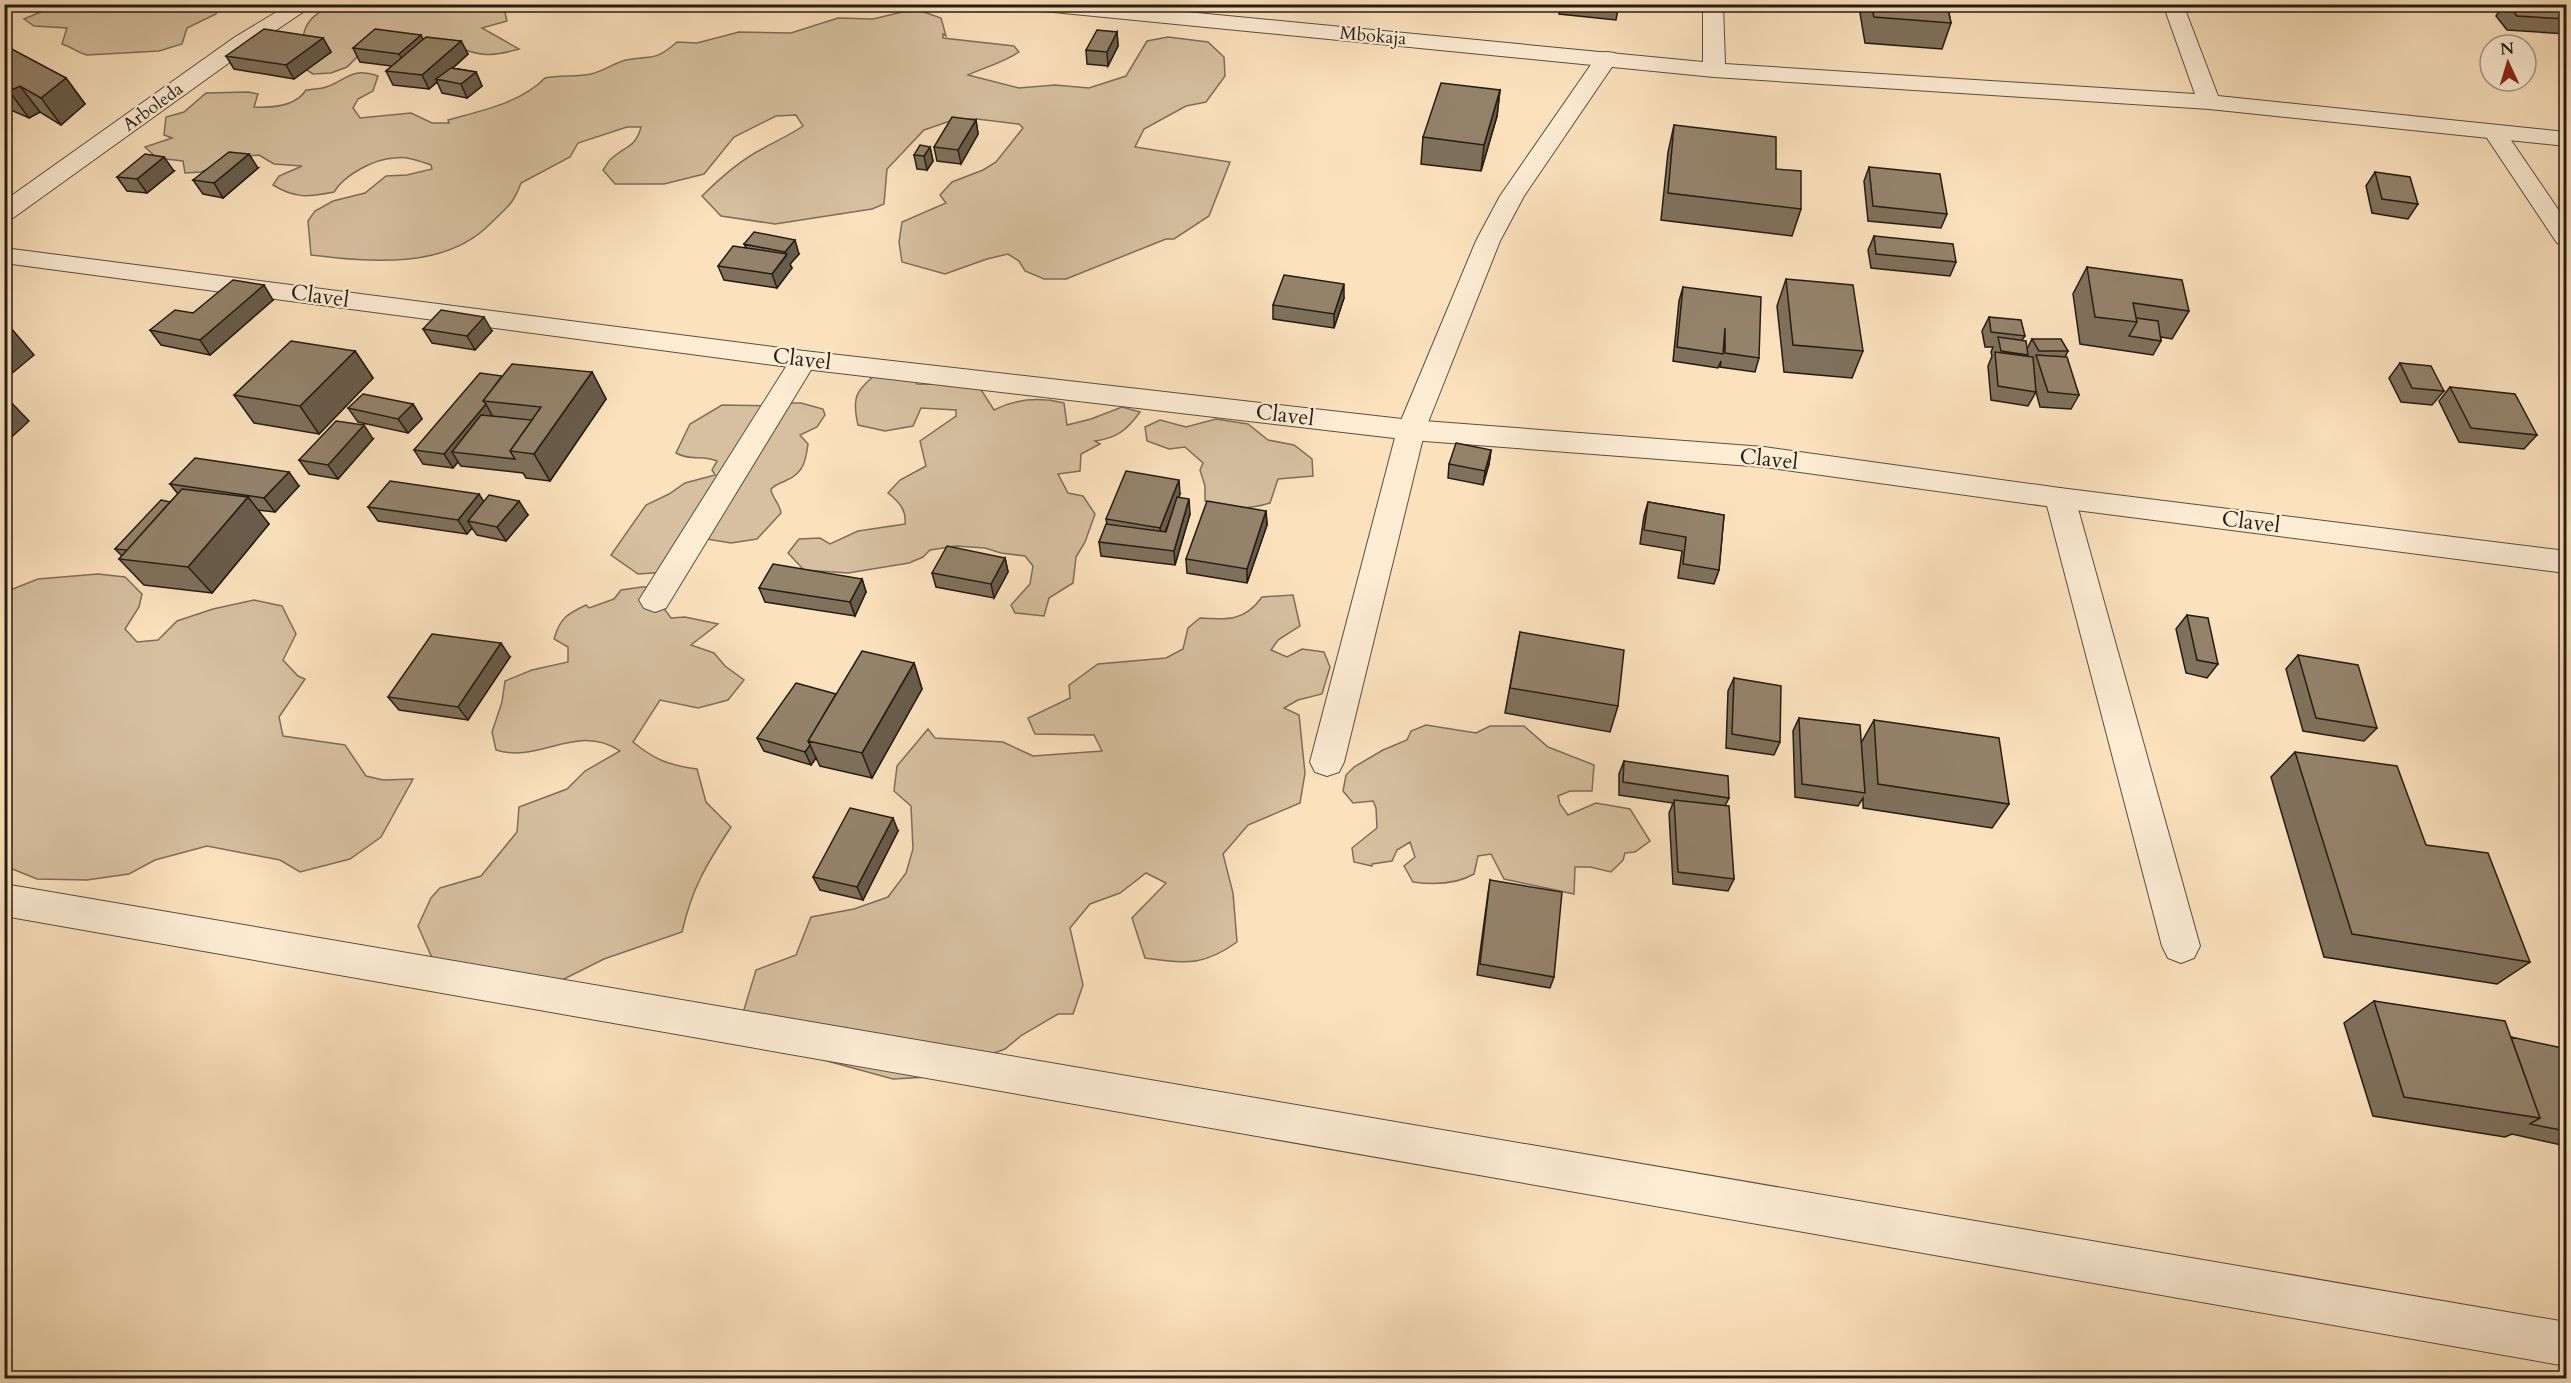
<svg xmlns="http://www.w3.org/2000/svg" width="2571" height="1383" viewBox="0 0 2571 1383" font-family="Cardo,serif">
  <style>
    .green { fill: #d6c0a0; stroke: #7d6e5a; stroke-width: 1.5 }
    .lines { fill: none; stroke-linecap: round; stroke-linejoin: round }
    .service-casing { stroke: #5a4e3e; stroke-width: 2 }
    .minor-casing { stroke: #5a4e3e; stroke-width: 2 }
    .service { fill: #fcecd4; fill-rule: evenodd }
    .minor { fill: #fcecd4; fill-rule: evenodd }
    .wall { fill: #7f715c; stroke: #241c13; stroke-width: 1.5 }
    .shaded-wall { fill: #685c4b; stroke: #241c13; stroke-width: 1.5 }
    .building { fill: #94836b; stroke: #241c13; stroke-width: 1.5 }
    .labels { text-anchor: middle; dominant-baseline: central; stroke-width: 4.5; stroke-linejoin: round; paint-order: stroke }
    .far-street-label { font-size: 18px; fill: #241c13; stroke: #fcecd4 }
    .street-label { font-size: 22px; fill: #241c13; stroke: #fcecd4 }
  </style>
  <rect width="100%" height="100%" fill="#fbe2bd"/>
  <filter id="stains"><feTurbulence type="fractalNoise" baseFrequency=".00333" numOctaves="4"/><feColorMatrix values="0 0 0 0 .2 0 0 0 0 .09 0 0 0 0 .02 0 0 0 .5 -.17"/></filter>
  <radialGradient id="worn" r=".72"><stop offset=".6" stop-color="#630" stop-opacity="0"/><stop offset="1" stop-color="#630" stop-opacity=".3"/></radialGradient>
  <path class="green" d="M354,4l180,1 -24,1 -5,7 2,8 -25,7 37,21c-28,8 -39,8 -66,-4l-93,9 -13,13 -16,6 -18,1 -11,-7c0,-32 -2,-48 31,-62l9,4z
    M45,5h174l-3,9 -29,14 -5,16 -23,7 -72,4c-9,-2 -15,-8 -25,-11l5,-16 -33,-2 -10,-7 24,-10z
    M921,11l20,7 5,18 -3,-2v4l71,8 5,6c-16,11 -34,15 -51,23l51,13 36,-3 34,3 37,-12 21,-35 21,-4 40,5 16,15 1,19 -19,26 -20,4 -42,23 -9,18 95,15 -21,54 -35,23h-8l-100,40h-22l-19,-8 -6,-10 -11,-7 -21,5 -42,15 -43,-12 -3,-20 3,-20 44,-19 -6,-8 12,-13 31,-12 13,-8 27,-34 -4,-4 -42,-5h-21l-32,11 -37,39 -3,35 -12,5 -97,15 -54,-8 -19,-20c18,-18 37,-35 60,-47 14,-8 28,-14 41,-23l-7,-11 -20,1 -42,21 -30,37 -40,10h-49l-12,-14c3,-4 5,-9 9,-12 14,-12 24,-11 29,-31h-14l-49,16 -8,14 -49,26c-8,22 -15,25 -30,40 -45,47 -121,39 -180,32l-3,-34 7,-10 18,-10 32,-8 21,-17 21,-1 25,-6 -1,-4c-12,-4 -24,-9 -37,-7 -20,1 -50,17 -60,34 -25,5 -38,7 -61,-7l6,-9 23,-10 -28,-2 -15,-9 -21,2 -37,15 -16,1 -2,-12 -26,-3 -12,-11 27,-9 -8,-3 2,-18 18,-5 22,-19 42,-1 10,2 -4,13c18,1 42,-1 52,-17 7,-1 15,-1 20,-3 23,-8 24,-20 52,-11l-5,15 -15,8 -5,9 7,10 51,-5 21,10h17l-1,-3c32,-9 73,-17 97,-42 15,-3 32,-1 46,-4 13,-3 23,-11 35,-14 27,-5 28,2 51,-18l20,1 42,-11 52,1 47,-15 35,1 29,-7z
    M880,371l30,3 7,10 61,1 16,25c22,-11 46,-13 70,-7l3,22 24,-6 31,-12 18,5c-13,18 -23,26 -45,29l5,3 -19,10 -1,17 -22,3 10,19 15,3 12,18 -10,28 -9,15 -3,26 -24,15 -5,18 -29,-3 -4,-8 19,-21 3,-18 -8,-10 -24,-3 -16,-5 -29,-2 -26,4 -7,7 -14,6 -61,10 -44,-3 -16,-17 11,-14 21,-1 10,6 28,-13 47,-7c2,-14 -7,-23 -17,-31l12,-13 26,-14 -6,-25 36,-25v-6l-35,-2 -8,18 -28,5 -27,-6c-7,-30 -1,-35 22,-54z
    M790,403h11l22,6 2,6 -8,12 -17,8 8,9c-2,15 -4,29 -21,36 -7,4 -10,3 -16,9 1,10 9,14 10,24l-24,26 -26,4 -24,-4 -40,33 -29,2 -27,-19 35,-50 23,-11 16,-11 30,-8 -3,-5 5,-9c-14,-6 -28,0 -41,-8l14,-29 32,-19 50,1z
    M1216,419l32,5 20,16 26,5 18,14 1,17 -35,3 -8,24c-22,7 -44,6 -65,-2v-15l-5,-16 3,-7 -18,-16 -16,2 -22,-8 -2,-14 15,-7 26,7z
    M98,574l27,3 17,17 -3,13 -14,22 12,13 21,-2 19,-19 36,-12 41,-9 28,6 14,28 -13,26 15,16 7,3 -26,38 4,19 62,9 21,31 17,4 30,-1 -32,58 -31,22 -50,13 -20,-12 -73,-14 -52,14 -26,14 -42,6 -50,-1 -32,-13v-274l33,-13z
    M642,587h18l5,23 6,8 14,-1 33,7 -27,21 23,8 11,13 19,14 -16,20 -30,8 -38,-8 -27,42c22,18 35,23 64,27l9,33 25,25c-25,38 -39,61 -49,105l-78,27 -60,30 -111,-29 -15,-34 13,-28 9,-10 41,-12 36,-44 2,-25 48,-18 18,-18 35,-20c-43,-29 -81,13 -124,-1l-4,-18 10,-30 3,-21 27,-11 36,-8v-15l-14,-8c6,-21 13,-25 32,-34l3,3 25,-9 7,-9z
    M1293,595l7,31 -22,14 -7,10 16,7 15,-8 22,3 6,15 -8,27 -24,6 -14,8 15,7 6,58 -5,30 -52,22 -25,29 10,39 4,49c-35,25 -51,21 -92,16l-13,-40 34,-35 -20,-10 -26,20 -30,11 -20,24 13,57 -10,29h-15l-36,21 -17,14 -76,28 -36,2 -157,-43 20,-66 40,-15 15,-38 43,-8 34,-12 18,-24 7,-24 -2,-43 -17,-15 3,-25 31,-37 7,9 68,4 30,14 69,-5 -8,-16 -59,-1 -7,-16 42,-20 -1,-13 29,-21 68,-6 17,-9 5,-21 12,-10c28,2 45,3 62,-21z
    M1426,725l50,8 14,-7h34l24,21 46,18 -2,26h-22l-12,5 2,8 8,11 28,-12 34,6 20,32 -15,11 -10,1 -2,7 -12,12 -21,-5h-15l-1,27 -70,-15 -13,-25 -13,2 -4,18c-19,11 -40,11 -61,8l-9,-16 11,-9 -5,-15 -13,8 -5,11 -20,3v2l-18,-4 -2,-14 25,-20 -1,-20 -3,-7 -20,2 -10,-12 3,-16 8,-8 29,-17 24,-10 4,-9z"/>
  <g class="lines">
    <g class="service-casing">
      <path id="service" d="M1607,52l8,1 3,5 -94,138 -24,45 -75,189 -81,332 -5,10 -12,4 -12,-4 -5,-10 87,-332 79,-189 24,-45 99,-143z
        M2494,125l8,2 64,94v24l-9,-2 -74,-111 3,-5z
        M804,351l10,3 3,6 -151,248 -11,4 -11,-4 -5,-8 5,-8 150,-238z
        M2060,488l10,3 5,7 125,448 -6,12 -13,5 -13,-5 -6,-12 -117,-448 5,-7z
        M4,884l2562,438v44l-2562,-450z"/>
    </g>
    <g class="minor-casing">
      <path id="minor" d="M290,4h25l-64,43 -238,171 -9,2v-19l231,-164z
        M1023,4h81l599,58v-58h20l2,60 470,30 -32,-90h20l35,92 348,36v14l-357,-37 -495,-32 -681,-67 -7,-2z
        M4,248l800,103 607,69 353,27 296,41 506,63v22l-506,-65 -296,-41 -353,-27 -607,-71 -800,-106z"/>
    </g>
    <use href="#service" class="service"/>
    <use href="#minor" class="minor"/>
  </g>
  <path class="wall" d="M551,4h48l-6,7 -41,-3z
    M1560,4h59l-3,16 -57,-6z
    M1863,4h84l4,19 -9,26 -77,-6 -5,-30z
    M2504,4h62v30l-59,-4 -11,-14z
    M1117,32l1,14 -10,20 -21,-2 -1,-14z
    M323,38l8,14 -37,27 -60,-10 -8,-13z
    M423,39l38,2 7,13 -15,14 23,4 6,14 -15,12 -25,-5 -5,-11 -8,7 -36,-4 -7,-14 6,-5 -32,-4 -7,-14z
    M4,47l62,31 19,26 -24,21 -21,-13 -11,6 -25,-11z
    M1500,90l-3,26 -16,55 -60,-7 2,-27z
    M976,120l2,14 -17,30 -24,-3 -3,-14z
    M1674,125l102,44 25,40 -9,27 -131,-16 7,-68z
    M930,147l3,14 -6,9 -10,-1 -3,-14z
    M1869,167l78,47 -6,14 -73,-7 -4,-40z
    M258,168l-35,30 -20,-4 -10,-14z
    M174,171l-27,22 -20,-2 -10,-14z
    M2375,172l43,32 -10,15 -36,-6 -6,-27z
    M1874,236l82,26 -6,14 -79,-8 -3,-18z
    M744,244l55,10 -9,10 2,4 -15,20 -53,-8 -6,-14 28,-18z
    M2087,267l102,44 -17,28 -11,-2v4l-8,14 -73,-11 -7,-50z
    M1786,279l77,72 -11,27 -68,-6 -7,-66z
    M1683,287l76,71 -4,14 -35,-5 1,-6 -3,7 -45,-7 6,-60z
    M1344,298l-10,30 -61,-9v-14z
    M273,300l-63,55 -49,-10 -11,-15 43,-17z
    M1989,317l36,19 -3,4 5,9 5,-10 36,12 -3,6 14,38 -8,14 -31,-2 -4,-15 -8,14 -37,-6 -3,-34 4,-10 -1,-4 2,-5h-8l-3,-16z
    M423,329l69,2 -17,19 -43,-7z
    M355,351l18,27 -54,56 -65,-11 -20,-28z
    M2400,363l44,28 -12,14 -31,-3 -12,-24z
    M592,372l14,27 -56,82 -24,-3 -3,-5 -62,-7 -3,-4 -5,6 -30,-4 -9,-14 88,-74z
    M2450,387l87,48 -13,14 -65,-7 -20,-41z
    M413,404l9,15 -14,14 -50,-11 -10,-14z
    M373,439l-35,40 -29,-5 -10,-14z
    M1491,450l-2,14 -6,21 -35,-7 1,-14z
    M170,484l129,2 -24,26 -18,-2 12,14 -57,69 -68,-8 -25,-26 3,-3 -7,-7 55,-47 8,-8z
    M1180,494l-2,4 12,16 -15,51 -74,-9 -2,-14 8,-18 -1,-5z
    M484,502l44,13 -22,26 -29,-6 -5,-7 -5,6 -89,-13 -10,-14z
    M1648,502l76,13 -5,55 -5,14 -36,-6 4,-27 -42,-7 4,-28z
    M1266,511l1,14 -20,58 -60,-10 -1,-14z
    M1005,558l3,14 -14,26 -58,-11 -4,-14z
    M862,579l4,13 -11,24 -90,-14 -6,-14z
    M2187,615l31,49 -11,14 -21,-5 -10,-44z
    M1520,632l98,74 -8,26 -105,-19z
    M2298,655l79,73 -13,13 -61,-10 -17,-62z
    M510,657l-42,63 -69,-10 -11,-13z
    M914,663l8,26 -50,89 -52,-12 -4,-8 -5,7 -47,-14 -7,-13 79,-44z
    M1734,678l46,64 -6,13 -48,-7 2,-57z
    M1799,718l62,25 13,-23 135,84 -17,24 -129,-20v-10l-5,8 -63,-9 -2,-66z
    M2295,752l131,93 104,117 -33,22 -173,-27 -53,-180z
    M1624,761l105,37 -4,8 9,73 -6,12 -55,-7 -4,-71 4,-10 -54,-8v-21z
    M898,831l-35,69 -43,-10 -7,-13z
    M1490,880l64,97 -4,11 -73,-13 11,-82z
    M2374,1001l137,36 55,25v84l-54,-12 -7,3 -132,-21 -29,-93z"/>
  <path class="shaded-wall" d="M590,4h9l-6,7z
    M1117,32l1,14 -10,20 -1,-14z
    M421,35l7,14 -22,18 -7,-13z
    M323,38l8,14 -37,27 -8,-14z
    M461,41l7,13 -29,26 -3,-1 1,3 -8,7 -7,-14z
    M476,72l6,14 -15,12 -6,-14z
    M66,78l19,26 -24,21 -20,-27z
    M20,86l20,26 -11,6 -20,-27z
    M1500,90l-3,26 -16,55 3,-26z
    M976,120l2,14 -17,30 -3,-14z
    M930,147l3,14 -6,9 -3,-14z
    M249,154l9,14 -35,30 -9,-15z
    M164,157l10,14 -27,22 -10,-14z
    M795,240l4,14 -9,10 2,4 -15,20 -5,-14 14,-18 -1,-4z
    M1344,284v14l-10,30v-14z
    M264,285l9,15 -63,55 -10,-15z
    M484,317l8,14 -17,19 -8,-14z
    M10,327l24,28 -30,25v-48z
    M355,351l18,27 -54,56 -19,-28z
    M592,372l14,27 -56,82 -16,-27z
    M4,395l25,26 -25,23z
    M413,404l9,15 -14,14 -10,-14z
    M486,404l8,15 -42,33 6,10 -5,6 -9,-14z
    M364,425l9,14 -35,40 -10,-14z
    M1491,450l-2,14 -6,21 2,-14z
    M289,472l10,14 -24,26 -11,-14z
    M1179,480l1,14 -19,48 -1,-14z
    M479,494l9,14 -20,13 4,7 -5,6 -9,-14z
    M248,497l21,27 -57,69 -24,-26z
    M1189,499l1,15 -15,51 -1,-14z
    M519,501l9,14 -22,26 -9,-14z
    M1266,511l1,14 -20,58v-14z
    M1005,558l3,14 -14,26 -3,-14z
    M862,579l4,13 -11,24 -5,-14z
    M501,643l9,14 -42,63 -10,-13z
    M914,663l8,26 -50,89 -10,-25z
    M810,745l6,13 -5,7 -6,-13z
    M893,818l5,13 -35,69 -6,-13z"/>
  <path class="building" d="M1871,4h76l4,19 -77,-6z
    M2507,4h59v15l-49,-3z
    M264,29l59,9 -37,27 -60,-9z
    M375,29l46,6 -22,19 -46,-6z
    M1097,30l20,2 -10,20 -21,-2z
    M426,37l35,4 -39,34 -36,-4z
    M6,46l60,32 -25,20 -21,-12 -11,5 -5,-2v-42z
    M451,68l25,4 -15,12 -25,-5z
    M1441,83l59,7 -16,55 -61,-8z
    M952,117l24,3 -18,30 -24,-3z
    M1674,125l102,12v32l25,2v38l-133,-16z
    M920,145l10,2 -6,9 -10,-1z
    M229,152l20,2 -35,29 -21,-3z
    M145,154l19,3 -27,22 -20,-2z
    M1869,167l71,7 7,40 -74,-8z
    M2375,172l35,5 8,27 -36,-5z
    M754,232l41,8 -10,12 -41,-8z
    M1874,236l79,8 3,18 -80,-8z
    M733,246l54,8 -15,20 -54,-8z
    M2087,267l95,13 7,31 -56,-8 4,19 -42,-5z
    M1284,275l60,9 -10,30 -61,-9z
    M1786,279l67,6 10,66 -70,-6z
    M233,280l31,5 -64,55 -50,-10 25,-20 18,3z
    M1683,287l78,10 -2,61 -34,-5v-25l-2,26 -46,-7z
    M441,310l43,7 -17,19 -44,-7z
    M1989,317l32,3 4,16 -34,-4z
    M2136,318l22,3 3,20 -32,-5 8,-14z
    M4,326l6,1 -6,5z
    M1998,337l28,4 2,14 -27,-4z
    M2032,339h29l7,12h-29z
    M291,341l64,10 -55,55 -66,-11z
    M1995,352l38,5 3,35 -38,-6z
    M2036,355l31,2 12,38 -31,-3z
    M2400,363l31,3 13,25 -32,-3z
    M512,364l80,8 -58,82 -24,-3 31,-44 -58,-6z
    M480,373l22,3 -19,25 3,3 -42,50 -30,-4z
    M2450,387l65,7 22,41 -66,-7z
    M363,394l50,10 -15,15 -50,-11z
    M481,415l51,5 -22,31 5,8 -63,-7z
    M336,421l28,4 -36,40 -29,-5z
    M1456,443l35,7 -6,21 -36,-7z
    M195,458l94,14 -25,26 -94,-14z
    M1126,471l53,9 -19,48 -54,-9z
    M390,481l89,13 -21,26 -90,-13z
    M182,489l66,8 -60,70 -69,-8z
    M489,495l30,6 -22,26 -29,-6z
    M1177,497l12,2 -15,52 -75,-9 7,-18 60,8z
    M161,500l9,2 -43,48 -12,-1z
    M1207,501l59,10 -19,58 -61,-10z
    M1648,502l76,13 -5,55 -36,-6 3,-27 -42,-7z
    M947,546l58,12 -14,26 -59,-11z
    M773,564l89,15 -12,23 -91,-14z
    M2187,615l21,3 10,46 -21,-4z
    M1520,632l104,18 -6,56 -108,-18z
    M432,634l69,9 -43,64 -70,-10z
    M862,651l52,12 -52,90 -54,-12z
    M2298,655l60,10 19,63 -61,-10z
    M1734,678l47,8 -1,56 -48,-8z
    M796,683l40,11 -28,47 2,4 -5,7 -48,-14z
    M1799,718l61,7 5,68 -63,-9z
    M1874,720l125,18 10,66 -131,-20z
    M2295,752l102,14 29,79 62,8 42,109 -178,-28z
    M1624,761l104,15 1,22 -106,-16z
    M1674,800l55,6 5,73 -56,-7z
    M850,808l43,10 -36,69 -44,-10z
    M1490,880l72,12 -8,85 -74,-13z
    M2374,1001l131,20 35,97 -136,-21z
    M2511,1037l51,11 4,14v69l-36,-7 10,-6z"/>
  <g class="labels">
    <g class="far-street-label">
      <text transform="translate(1373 36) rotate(5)">Mbokaja</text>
      <text transform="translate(153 107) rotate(-36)">Arboleda</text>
    </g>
    <g class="street-label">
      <text transform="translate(320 296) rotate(8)">Clavel</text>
      <text transform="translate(802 359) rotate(7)">Clavel</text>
      <text transform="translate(1285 415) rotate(7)">Clavel</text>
      <text transform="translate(1769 459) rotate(6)">Clavel</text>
      <text transform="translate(2251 522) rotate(7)">Clavel</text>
    </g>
  </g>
  <rect width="2571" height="1383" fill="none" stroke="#fbe2bd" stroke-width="24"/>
  <rect x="6" y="6" width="2559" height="1371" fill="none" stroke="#241c13" stroke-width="3"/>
  <rect x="12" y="12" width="2547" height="1359" fill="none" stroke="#241c13" stroke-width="1.5"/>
  <g transform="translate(2508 63) rotate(356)"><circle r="28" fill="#fcecd4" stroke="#a69987" stroke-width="1.5"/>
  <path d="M0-4.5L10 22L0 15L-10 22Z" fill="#8f2418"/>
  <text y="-9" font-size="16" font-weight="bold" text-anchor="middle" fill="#241c13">N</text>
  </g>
  <rect width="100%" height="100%" filter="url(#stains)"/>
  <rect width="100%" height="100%" fill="url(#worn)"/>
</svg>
